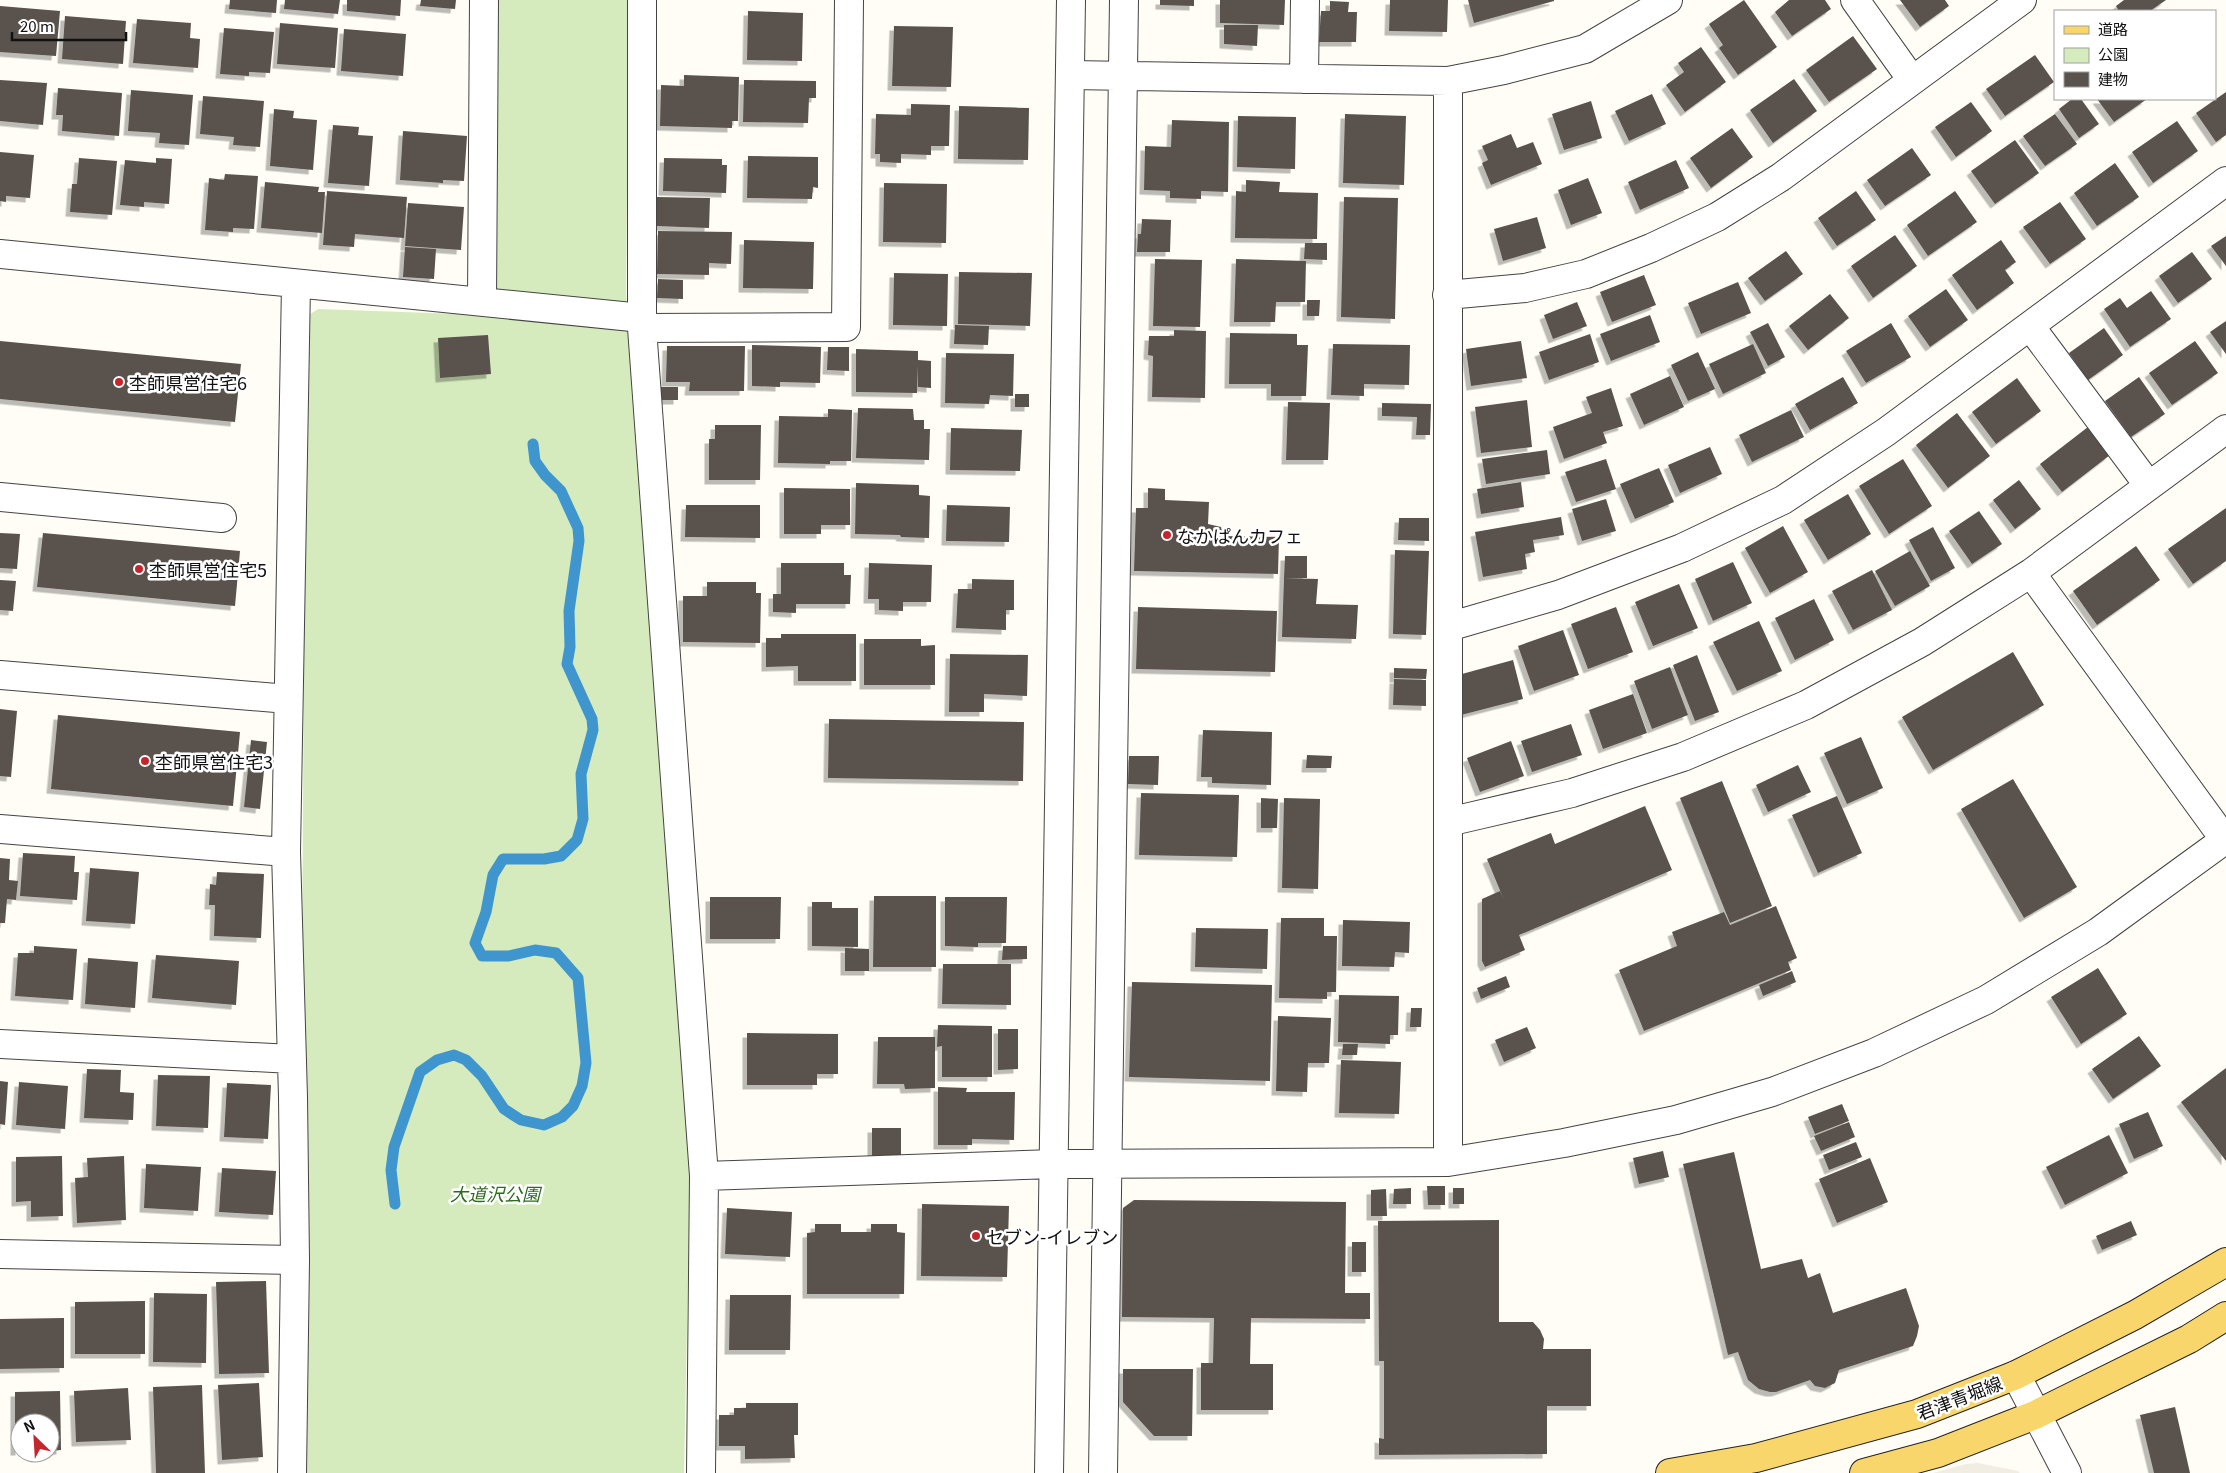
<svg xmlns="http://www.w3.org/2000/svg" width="2226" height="1473" viewBox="0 0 2226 1473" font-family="Georgia,'Noto Sans JP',serif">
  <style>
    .green { fill: #d5ebbd }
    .plaza { fill: #f1ede2 }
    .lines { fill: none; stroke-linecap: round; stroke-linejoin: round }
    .stream { stroke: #3f96cf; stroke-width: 11 }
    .building { fill: #5a524d; filter: url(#shadow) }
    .minor-casing { stroke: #444; stroke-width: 30 }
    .major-casing { stroke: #222; stroke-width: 30 }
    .minor { stroke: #fff; stroke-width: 28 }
    .major { stroke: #f9d66b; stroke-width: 28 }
    .poi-dot { fill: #c4262e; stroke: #fff; stroke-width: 2 }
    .labels { text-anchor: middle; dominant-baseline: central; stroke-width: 5; stroke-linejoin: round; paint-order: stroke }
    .poi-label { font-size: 18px; fill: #111; stroke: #fff; text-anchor: start }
    .park-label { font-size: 18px; font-style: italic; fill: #2f6b1f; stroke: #fff }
    .street-label { font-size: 18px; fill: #111; stroke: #fff }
  </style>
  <defs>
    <filter id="shadow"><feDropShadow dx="-4.5" dy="4.5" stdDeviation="0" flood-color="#0004"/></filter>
  </defs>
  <rect width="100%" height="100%" fill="#fffdf5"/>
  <path class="green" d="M492,0h137l-3,293 64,883 -6,297h-385l7,-1156 12,-8 168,6z"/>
  <path class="plaza" d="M1978,1463l40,8 2,2h-87l33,-9z"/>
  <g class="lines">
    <path class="stream" d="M395,1204l-4,-34 3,-23 26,-75 17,-12 17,-5 12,5 16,16 22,33 17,11 23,5 18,-8 11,-11 9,-20 4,-23 -8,-85 -22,-25 -21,-3 -26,6h-27l-7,-13 11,-31 7,-37 10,-16h41l17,-3 16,-16 6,-21 -2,-45 12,-44 -1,-11 -25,-55 3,-17 -1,-36 10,-70 -1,-13 -17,-37 -16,-16 -10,-14 -2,-17"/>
  </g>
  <path class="building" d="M230,0h47l-1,13 -47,-4z
    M285,0h55l-2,14 -54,-5z
    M347,0h54l-1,16 -53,-5z
    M421,0h35l-1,9 -35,-3z
    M1160,0h34v6l-34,-1z
    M1220,0h65l-1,25 -64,-2z
    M1390,0h58l-1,32 -58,-1z
    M1468,0h86v1l-80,22z
    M1744,0l33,47 -39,28 -19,-27 4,-3 -14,-21z
    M1789,0h36l6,9 -39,27 -17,-24z
    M1900,0h45l4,6 -29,21z
    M2124,0h42l-16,11h-31l-3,-5z
    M1330,1l19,1 -1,10h9l-1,30h-37l2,-31h9z
    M0,6l60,5 -4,45 -56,-4z
    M748,11l55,2 -1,48 -55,-1z
    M65,16l61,5 -3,43 -61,-5z
    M137,19l54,4 -1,15 10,1 -2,29 -65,-5z
    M280,23l58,5 -3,40 -58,-4z
    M1224,25h34l-1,21 -33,-2z
    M894,26l59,1 -2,60 -59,-1z
    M224,28l50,4 -4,41 -21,-1v4l-29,-2z
    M344,29l62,5 -3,42 -62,-5z
    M1853,36l24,33 -48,33 -23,-32z
    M1701,47l25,35 -41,30 -19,-27 18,-13 -6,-9z
    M2035,55l19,27 -49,34 -19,-27z
    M684,75l55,2 -1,44h-6v7l-72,-2 1,-41 23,1z
    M1794,79l23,32 -44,32 -23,-33z
    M0,80l47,3 -4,42 -43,-4z
    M744,80l72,1v17h-7l-1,25 -65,-1z
    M58,88l64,5 -3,43 -57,-5 1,-16h-7z
    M131,90l62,5 -4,50 -30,-2 1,-10 -32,-2z
    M2226,92v43l-10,7 -20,-29z
    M1652,94l14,30 -37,17 -14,-30z
    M203,96l61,5 -4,46 -27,-2 1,-8 -34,-3z
    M2072,99h9l18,25 -20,14 -20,-29z
    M2097,99h50l-33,23z
    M1591,101l11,37 -38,12 -12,-36z
    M1971,102l21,29 -36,26 -21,-30z
    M911,104l39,1 -1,41h-18v9l-30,-1v9l-21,-1v-8h-5l1,-40 35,1z
    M959,106l70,2 -1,52 -70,-1z
    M274,109l20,2 -1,7 24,2 -4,50 -43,-4z
    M1345,114l61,2 -2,69 -61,-2z
    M2055,114l22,30 -32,22 -22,-30z
    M1238,116l58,1 -1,52 -58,-2z
    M1172,120l57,2 -1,70 -27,-1v8l-31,-1v-7l-26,-1 1,-44 26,1z
    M2177,121l21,30 -45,32 -21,-31z
    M333,125l26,2 -1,8 15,1 -4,50 -41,-3z
    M1732,128l21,29 -42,31 -21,-30z
    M403,131l64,5 -3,45 -21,-1v3l-43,-3z
    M1511,134l6,14 16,-6 9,22 -51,21 -9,-22 6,-3 -6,-14z
    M2015,140l24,33 -44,31 -24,-33z
    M1912,148l19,27 -46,31 -18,-26z
    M0,152l34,3 -4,43 -24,-2v6l-6,-1z
    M748,156l70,1v31l-5,-1 -1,12 -65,-1z
    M79,158l38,3 -5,54 -42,-3 2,-28h5z
    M156,158l16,1 -3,45 -25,-2v5l-24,-2 5,-45 31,3z
    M664,158l58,1v6h5l-1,28 -63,-2z
    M1676,160l13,28 -49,22 -12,-28z
    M2115,163l24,34 -42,29 -23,-33z
    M225,174l33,2 -4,53 -21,-1v4l-28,-2 4,-52 15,2z
    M1588,178l14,35 -31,12 -13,-35z
    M1246,180l34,2 -1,10 39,1 -1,46 -82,-1 1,-47 10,1z
    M265,182l54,5 -1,5h7l-3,41 -61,-5z
    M884,183l63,1 -1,59 -63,-1z
    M327,191l80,6 -3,41 -49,-4 -1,13 -31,-2z
    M1856,191l20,29 -39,26 -19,-28z
    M1955,191l22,31 -49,34 -21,-31z
    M657,197l53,1 -1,30 -53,-2z
    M1344,197l54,1 -3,121 -54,-2z
    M2060,202l26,37 -36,25 -27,-37z
    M408,203l56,4 -3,43 -56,-4z
    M1537,217l9,31 -43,13 -9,-32z
    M1142,219l29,1 -1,32h-33l1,-18h3z
    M658,231l74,1 -1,32 -22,-1v12l-52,-1z
    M1895,235l22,31 -44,32 -22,-32z
    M2226,236v30l-15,-20z
    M744,240l70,2 -1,47 -70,-1z
    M2001,240l15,22 -11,8 9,13 -37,27 -25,-35z
    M1305,243h22v17l-23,-1z
    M405,247l31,2 -2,30 -31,-2z
    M1786,251l17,23 -38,27 -17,-23z
    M2192,252l20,27 -34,24 -19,-27z
    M1155,259l47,1 -2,67 -47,-1z
    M1236,259l70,2 -1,41h-29l-1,20h-41z
    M959,272l73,1 -2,53 -72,-2z
    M894,273l54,1 -1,52 -54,-1z
    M1644,275l12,30 -44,17 -12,-30z
    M658,279l25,1v19l-26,-1z
    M1738,282l13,31 -50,21 -13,-31z
    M1946,289l22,31 -38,27 -22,-31z
    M2151,291l20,28 -41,28 -26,-38 16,-11 7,10z
    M1830,294l19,24 -41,32 -19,-24z
    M1307,300h13l-1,16h-12z
    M1577,302l10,24 -34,13 -9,-24z
    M1650,315l10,27 -49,19 -11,-27z
    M2226,321v33l-16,-22z
    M1768,323l17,34 -17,9 -18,-34z
    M1891,323l20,34 -45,26 -20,-32z
    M955,325l34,1 -1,19 -34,-1z
    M2104,328l19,27 -35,25 -19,-27z
    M1174,330l32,1 -1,67 -53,-1 1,-41 -5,-1 1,-19h25z
    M1230,333l67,1v11h11l-2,51h-35v-12h-42z
    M1590,334l9,28 -50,18 -10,-28z
    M488,335l3,39 -51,4 -2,-40z
    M0,341l241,23 -6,58 -235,-23z
    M1521,341l6,37 -56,8 -5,-37z
    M2195,341l23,32 -46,32 -23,-32z
    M1333,344l77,1 -1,40 -45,-1v12l-33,-1z
    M1753,344l13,29 -43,21 -14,-30z
    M752,345l69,2 -1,36 -40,-1v5l-28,-1z
    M667,346h78l-1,45h-55l1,-9h-24z
    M828,347h21v24l-22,-1z
    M856,349l62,2v9l13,1v27l-13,-1v-22l-1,28 -61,-1z
    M1698,352l17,37 -27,12 -17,-36z
    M946,353l68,1 -1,42 -23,-1 -1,9 -44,-1z
    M1670,376l14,31 -40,18 -14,-31z
    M1843,377l15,26 -48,27 -15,-26z
    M2139,377l26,37 -34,23 -26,-36z
    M2017,378l24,33 -45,33 -24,-32z
    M661,387h17v13h-18z
    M1611,388l12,38 -20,6 4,11 -43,16 -11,-32 39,-14 -6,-16z
    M1015,394h14v13h-14z
    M1527,400l5,47 -51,6 -6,-46z
    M1288,402l42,1 -2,57h-42z
    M1382,403l49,1 -1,31h-14l1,-18 -35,-1z
    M858,408l55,1 1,11h10v9h6l-1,31 -73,-2z
    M828,409l24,1 -1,51h-21v3l-52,-1 1,-47 49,1z
    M1791,410l13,27 -52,25 -13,-27z
    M1957,413l33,43 -42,32 -32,-43z
    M715,425h46l-1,55h-51v-41h6z
    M2088,427l22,28 -48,37 -22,-28z
    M951,428l71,2 -2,41 -70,-1z
    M1710,447l12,27 -42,19 -12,-28z
    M1547,450l3,24 -64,10 -4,-25z
    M1606,459l10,30 -40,13 -11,-30z
    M1903,459l29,47 -43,28 -30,-48z
    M1659,468l15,34 -39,17 -15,-35z
    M2019,480l22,29 -26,20 -22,-29z
    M1521,482l3,25 -43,7 -4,-25z
    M856,483l63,2v10l11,1 -1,42 -28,-1 -1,-2 -45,-1z
    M784,488l66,1v36h-29v9h-37z
    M1148,488l17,1v11l44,2 -1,22 13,3 2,9 56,1 -1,37 -144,-3 2,-63h12z
    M1848,494l23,40 -43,26 -24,-40z
    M1606,499l10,32 -34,10 -10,-32z
    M686,505h74v33l-75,-1z
    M947,505l63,2 -1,35 -63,-1z
    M2226,508v53l-33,23 -25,-35z
    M1979,511l23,33 -30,20 -23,-33z
    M1561,517l3,18 -31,5 2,12 -10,2 2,15 -44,8 -8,-45z
    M1399,518h30v23l-31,-1z
    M1783,526l25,46 -38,21 -25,-45z
    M1933,527l22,41 -24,13 -22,-41z
    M0,533l20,1 -3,35 -17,-1z
    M43,533l197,18 -5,55 -198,-19z
    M2136,546l24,34 -63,45 -24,-34z
    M1395,550l34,1 -3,84 -33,-1z
    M1910,551l20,35 -35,20 -20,-35z
    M1285,556h22v22h-23z
    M1733,562l19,41 -39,18 -18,-42z
    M781,563h63v12h7l-1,29h-54v9l-23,-1v-18h8z
    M869,563l63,2 -1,37h-28v9l-24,-1v-11h-11z
    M1872,570l20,40 -39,20 -21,-39z
    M1284,578l34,1 -2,25 42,1 -2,34 -74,-2z
    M972,579l42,1v30h-8v20l-50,-2 2,-39h14z
    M0,580l16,1 -3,30 -13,-1z
    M707,582h49v11h5l-1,50 -77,-1v-46h24z
    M1679,584l19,44 -45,18 -18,-44z
    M1814,599l20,41 -39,20 -20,-42z
    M1138,607l139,4 -2,61 -139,-3z
    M1616,607l17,45 -45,17 -17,-45z
    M1759,621l23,50 -45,20 -24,-49z
    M1563,630l16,45 -45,16 -16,-45z
    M781,634h75v47h-58v-15l-32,1v-29h15z
    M864,639h57v7l14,-1v40h-71z
    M2013,652l31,53 -111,65 -31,-53z
    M950,654l78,1 -1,41 -43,-2v18h-35z
    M1697,655l22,57 -24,9 -22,-56z
    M1513,660l10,39 -62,16 -10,-38z
    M1670,667l18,48 -36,14 -18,-48z
    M1394,668l33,1 -1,10 -32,-1z
    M1394,679l32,1v26l-33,-1z
    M1633,694l14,39 -44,16 -14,-39z
    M0,709l17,2 -6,66 -11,-1z
    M58,715l182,17 -7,74 -182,-17z
    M829,719l195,3 -1,59 -195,-3z
    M1571,724l11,31 -50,17 -11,-31z
    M1203,730l69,2 -1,53 -59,-2v-6h-11z
    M1861,737l22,51 -36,16 -23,-51z
    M251,740l16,2 -7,67 -16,-2z
    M1511,741l13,35 -44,16 -13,-34z
    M1307,755l25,1 -1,12h-25z
    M1129,756h30l-1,29 -30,-1z
    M1798,765l13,27 -43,20 -12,-27z
    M2013,779l64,108 -53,31 -63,-109z
    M1722,781l50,125 -42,17 -50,-125z
    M1141,793l98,2 -2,62 -98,-2z
    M1837,796l25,57 -44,20 -26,-58z
    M1261,798l17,1 -1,29h-16z
    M1284,798l36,1 -2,90 -36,-1z
    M1645,806l27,64 -153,65 6,15 -40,17 -3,-6v-62l18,-8 4,9 -17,-41 64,-26 4,11z
    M23,853l52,3 -1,16h5l-2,28 -57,-4z
    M0,858l10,1 -1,21 9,1 -2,19 -9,-1 -2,24h-5z
    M90,868l49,4 -4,52 -49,-3z
    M217,872l47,2 -3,64 -47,-2 1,-31h-6l1,-21 6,1z
    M874,896h62v71h-63z
    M710,897h71l-1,42h-70z
    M945,897h62l-1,46h-28v4l-33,-1z
    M812,902h20v6h26v39l-46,-1z
    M1776,906l21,52 -9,4 3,8 -147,61 -25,-61 58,-24 -5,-14 52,-20 6,13z
    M1281,918h43v18h13l-1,56h-9v7l-48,-1z
    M1343,920l67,2 -1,31 -14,-1 -1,15 -52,-1z
    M1196,928l72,1 -1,40 -72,-2z
    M34,946l43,3 -4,51 -58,-4 3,-43h16z
    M1003,946h24v13l-25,1z
    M845,948l24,1v22h-24z
    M156,955l83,6 -3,44 -84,-7z
    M88,958l50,4 -3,46 -50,-4z
    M943,964h68v41l-69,-1z
    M2098,968l29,46 -46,30 -30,-47z
    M1792,971l4,11 -33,14 -4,-11z
    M1506,976l4,11 -29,12 -4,-11z
    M1132,982l140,3 -2,96 -141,-4z
    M1339,995l60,1 -1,39h-8v9l-52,-2z
    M1411,1008h11l-1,19h-11z
    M1278,1016l53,2 -2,45h-21l-1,29 -31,-1z
    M938,1025l54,1v51h-50v-31l-5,1z
    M1527,1027l9,21 -32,14 -9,-22z
    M998,1029h20v40l-20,1z
    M747,1033l91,1v40h-21v11h-70z
    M2139,1036l22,30 -48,33 -21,-30z
    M878,1037h57v51l-30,1 -1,-5h-27z
    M1343,1044h15l-1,11h-15z
    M1341,1060l60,2 -2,52 -60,-1z
    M2226,1068v93l-45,-59z
    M87,1069l34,1 -1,22 14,1 -1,27 -49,-2z
    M158,1075l52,1 -2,52 -52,-2z
    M0,1081l8,1 -3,43 -5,-1z
    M19,1082l49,4 -3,43 -49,-4z
    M227,1083l44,2 -3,54 -44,-2z
    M938,1087l29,1 -1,4h49l-1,48 -42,-1v6h-34z
    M1842,1104l7,17 -34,13 -7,-17z
    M2148,1112l15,34 -29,13 -15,-35z
    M1849,1122l6,15 -34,14 -7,-15z
    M872,1128h29v28h-29z
    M2109,1135l19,38 -63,32 -19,-38z
    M1856,1142l6,15 -33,13 -6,-15z
    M1663,1151l6,26 -30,7 -6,-26z
    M1734,1152l27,117 41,-10 6,19 12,-5 13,40 73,-25 13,38 -2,10 -4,10 -74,24 -4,13 -10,5 -10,-2 -5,-6 -34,12h-6l-11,-3 -11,-9 -10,-28 -10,3 -45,-191z
    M62,1156l1,60 -32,1v-16l-15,1v-45z
    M124,1156l2,64 -49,3 -2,-45 13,-1 -1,-19z
    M1870,1158l18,44 -51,21 -18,-44z
    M146,1164l55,3 -3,44 -54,-3z
    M222,1168l54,3 -3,44 -54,-3z
    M1427,1186h18v19h-17z
    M1411,1188v16h-18l1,-15z
    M1453,1188h11v16h-11z
    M1386,1189l1,27h-16v-26z
    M1134,1200l212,2 -1,91h25v26l-119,-1 -1,46h23v46h-72v-47h12l1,-45 -92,-1 1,-109z
    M922,1204l87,2 -2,71 -86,-1z
    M727,1208l65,4 -2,45 -65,-3z
    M1499,1220v102h34l7,8 4,9 -1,10h48v57h-44v48l-168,1v-17l5,1v-78h-5l-1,-140z
    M2131,1221l6,14 -35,15 -6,-14z
    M815,1224h26v8h30v-8h26v8l8,1 -1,61h-97v-61l8,-1z
    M1352,1242h14v30h-14z
    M266,1281l3,92 -50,1 -3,-92z
    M154,1293l53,1 -1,69 -53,-1z
    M730,1295h61l-1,55h-61z
    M145,1301v53h-70v-52z
    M64,1318v50l-64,1v-50z
    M1123,1369h70l-1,67h-38l-31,-34z
    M259,1383l4,74 -41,3 -4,-75z
    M202,1385l3,88h-49l-3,-86z
    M128,1388l3,52 -55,2 -2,-51z
    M60,1391l1,59 -11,1v-28h-30v28h-5v-59z
    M746,1403h52v32h-4l1,23 -50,1v-13h-26v-31h15v-7h12z
    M2175,1407l15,66h-36l-14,-58z"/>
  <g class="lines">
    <g class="minor-casing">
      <path id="minor" d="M642,0v328l62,848 -3,297
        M1855,0l57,80
        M1070,75l378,6 56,-11 81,-21 83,-49
        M1304,79l1,-79
        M1448,81v1081
        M0,254c214,22 428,41 642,64
        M1447,295l78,-7 61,-14 65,-26 66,-31 64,-40 241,-177
        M482,300l2,-300
        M2030,326l119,160
        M642,328l204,-1 3,-327
        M0,497l222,21
        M2031,573l194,267
        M1448,627l110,-32 124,-47 101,-48 103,-68 340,-251
        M0,675l288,24
        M1448,822l124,-29 111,-36 123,-52 116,-63 109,-69 195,-144
        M0,829l286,23
        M0,1044l292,15
        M704,1176l350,-12 394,-2 116,-19 112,-23 96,-28 102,-39 112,-53 112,-68 128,-93
        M0,1254l295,6
        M2016,1375l51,98
        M292,1473l3,-213 -2,-163 -7,-245 10,-568
        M1049,1473l22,-1473
        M1103,1473l21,-1473"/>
    </g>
    <g class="major-casing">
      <path id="major" d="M1670,1473l86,-15 161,-44 99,-39 119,-60 91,-53
        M1864,1473l74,-20 97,-38 154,-76 37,-23"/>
    </g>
    <use href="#minor" class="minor"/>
    <use href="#major" class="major"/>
  </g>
  <g class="poi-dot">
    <circle cx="119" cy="382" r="5"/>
    <circle cx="1167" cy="535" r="5"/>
    <circle cx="139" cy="569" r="5"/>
    <circle cx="145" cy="761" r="5"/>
    <circle cx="976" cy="1236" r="5"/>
  </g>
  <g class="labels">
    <g class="poi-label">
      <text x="129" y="382">杢師県営住宅6</text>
      <text x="1177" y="535">なかぱんカフェ</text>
      <text x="149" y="569">杢師県営住宅5</text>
      <text x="155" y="761">杢師県営住宅3</text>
      <text x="986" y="1236">セブン-イレブン</text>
    </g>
    <g class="park-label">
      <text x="495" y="1193">大道沢公園</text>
    </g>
    <g class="street-label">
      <text transform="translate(1959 1397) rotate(-21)">君津青堀線</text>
    </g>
  </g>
  <rect x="2054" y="10" width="162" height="90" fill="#ffffff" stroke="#a0a0a0"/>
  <rect x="2064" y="26" width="25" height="8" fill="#f9d66b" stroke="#a0a0a0"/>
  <text x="2098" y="35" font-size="15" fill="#111111">道路</text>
  <rect x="2064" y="48" width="25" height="15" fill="#d5ebbd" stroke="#a0a0a0"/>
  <text x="2098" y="60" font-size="15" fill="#111111">公園</text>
  <rect x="2064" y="72" width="25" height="15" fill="#5a524d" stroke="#a0a0a0"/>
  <text x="2098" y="85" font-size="15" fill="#111111">建物</text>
  <g transform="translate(35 1438) rotate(335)"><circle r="24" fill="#ffffff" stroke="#a0a0a0"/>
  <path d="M0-4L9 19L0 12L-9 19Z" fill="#c4262e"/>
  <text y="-8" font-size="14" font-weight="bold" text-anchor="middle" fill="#111111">N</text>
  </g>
  <path d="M12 32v8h114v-8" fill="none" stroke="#111111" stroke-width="2.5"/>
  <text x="20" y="32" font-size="15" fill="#111111" stroke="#ffffff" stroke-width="4" paint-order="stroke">20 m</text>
</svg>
